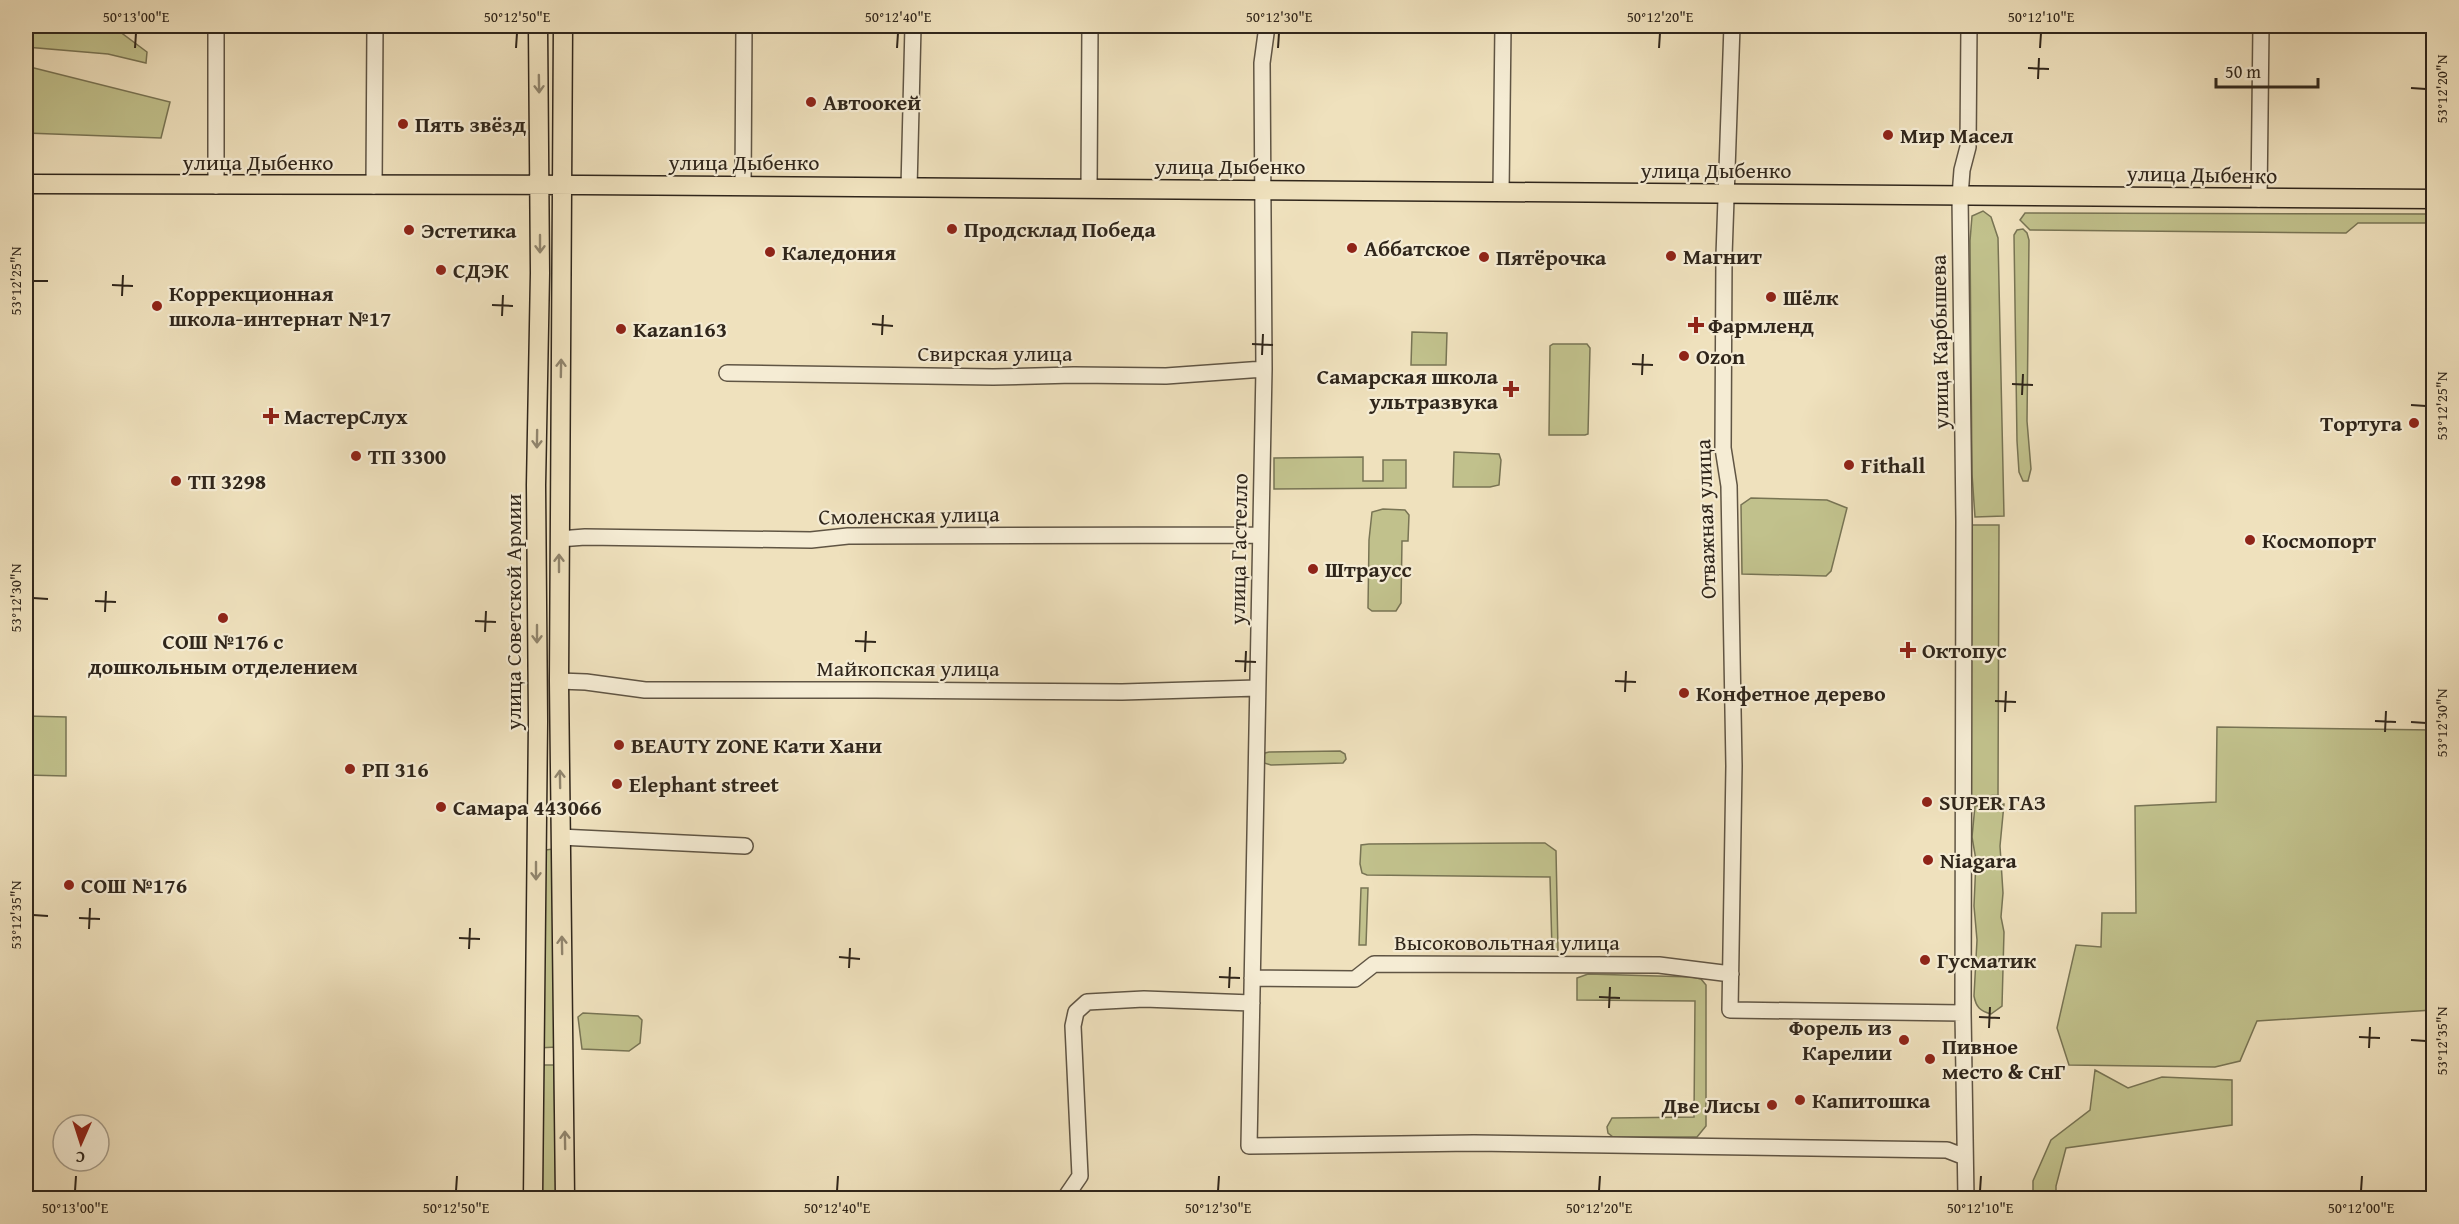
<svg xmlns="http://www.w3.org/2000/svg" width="2459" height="1224" viewBox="0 0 2459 1224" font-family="'Gentium Book Plus',serif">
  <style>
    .green { fill: #c1c18c; stroke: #787454; stroke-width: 1.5 }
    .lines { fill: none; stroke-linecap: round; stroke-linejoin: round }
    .minor-casing { stroke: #605544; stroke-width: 18 }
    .major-casing { stroke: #30261b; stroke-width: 21 }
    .minor { stroke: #f5ecd4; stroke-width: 15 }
    .major { stroke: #efe1bd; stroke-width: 18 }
    .oneway { stroke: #90846c }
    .ticks { fill: none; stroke: #30261b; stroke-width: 2 }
    .poi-dot { fill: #8f2418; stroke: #f5ecd4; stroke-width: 2 }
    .labels { text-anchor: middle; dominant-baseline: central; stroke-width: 4.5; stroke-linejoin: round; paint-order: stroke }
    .poi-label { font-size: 22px; font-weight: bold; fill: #30261b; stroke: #f5ecd4; text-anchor: start }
    .street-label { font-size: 22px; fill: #30261b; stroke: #f5ecd4 }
    .neatline { fill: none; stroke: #30261b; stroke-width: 2 }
    .ticks-label { font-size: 15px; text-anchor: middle; fill: #30261b }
  </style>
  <rect width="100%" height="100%" fill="#efe1bd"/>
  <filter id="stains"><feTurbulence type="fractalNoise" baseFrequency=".00333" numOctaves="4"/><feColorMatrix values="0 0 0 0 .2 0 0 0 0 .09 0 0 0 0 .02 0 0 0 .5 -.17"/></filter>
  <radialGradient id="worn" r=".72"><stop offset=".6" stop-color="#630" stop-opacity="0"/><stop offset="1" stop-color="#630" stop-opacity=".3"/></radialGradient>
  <path class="green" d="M26,26h92l1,5 28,21 -1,11 -38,-9 -82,-7z
    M26,66l144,36 -9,36 -135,-5z
    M1983,211l8,6 7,21 6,278 -29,1 -3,-43 -2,-233 2,-25z
    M2025,213l408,1 1,9h-76l-12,10 -316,-3 -10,-10z
    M2023,229l4,4 2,7 -2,181 4,48 -3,12h-5l-4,-9 -2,-31 -3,-206 3,-5z
    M1412,332l35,1 -1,32h-35z
    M1553,344h34l3,4 -2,86 -3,1h-36l1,-89z
    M1454,452l45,2 2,6 -2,25 -9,2h-37z
    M1363,457v24h20v-21h23v28l-132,1v-31z
    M1751,498l76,2 20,8 -16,63 -5,5 -84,-2 -1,-69z
    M1383,509l22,1 4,5 -1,26h-6l-1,62 -5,8h-24l-4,-3 1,-68 3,-28z
    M1972,525h27l-1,270 -28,3z
    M26,716l40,1v59l-40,-1z
    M2217,727l216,3v280l-176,11 -17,40 -25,6 -146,-2 -12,-37 19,-83 25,2 1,-34h34l-1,-107 81,-4z
    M1340,751l5,3 1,5 -3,4 -72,2 -7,-2 -1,-5 2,-5 4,-1z
    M2004,804l-4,42 3,47 -2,24 3,15 -2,74 -11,8c-11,-3 -15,-7 -17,-18l3,-56 -3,-34 2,-46 -4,-23 3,-31z
    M1545,843l11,8 2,99h-6l-2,-73 -183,-2 -5,-2 -2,-9 1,-19 8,-1z
    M553,849l4,198 -20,1v-197z
    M1361,888h7l-2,57h-7z
    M1588,974l104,3 9,2 5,6v141l-9,11h-84l-5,-4 -1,-6 5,-9 82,-1 1,-116 -118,-1v-22z
    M583,1013l55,3 4,4 -2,23 -11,8 -47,-2 -4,-32z
    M537,1065h17l2,133h-18z
    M2095,1070l33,18 34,-11 70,3v45l-166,23 -10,38v12h-23v-17l18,-41 39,-30z"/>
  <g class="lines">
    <g class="minor-casing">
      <path id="minor" d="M1267,26l-5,37 2,306 -15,777 225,-3 473,7 18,7
        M1732,26l-8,230 -1,192 6,38 5,280 -4,244 233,3
        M216,186v-160
        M374,186l1,-160
        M743,186l1,-160
        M909,188l4,-162
        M1089,189l1,-163
        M1501,192l2,-166
        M2259,199l2,-173
        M727,373l266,4 81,-2 92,1 98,-7
        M559,539l26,-2 226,3 37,-4 412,-1
        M559,681l27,1 59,8h231l246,2 135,-4
        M560,837l185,9
        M1252,978l103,1 19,-15 285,1 72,9
        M1065,1198l15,-22 -7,-150 3,-14 11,-10 57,-3 108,4
        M1966,1198l-3,-185 1,-492 -4,-325 2,-26 6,-23 1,-121"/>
    </g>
    <g class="major-casing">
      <path id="major" d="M563,26l-4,655 6,517
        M26,184l557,1 1851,14
        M533,1198l5,-477 -2,-236 4,-212 -2,-247"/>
    </g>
    <use href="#minor" class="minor"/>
    <use href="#major" class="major"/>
  </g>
  <defs><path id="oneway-shaft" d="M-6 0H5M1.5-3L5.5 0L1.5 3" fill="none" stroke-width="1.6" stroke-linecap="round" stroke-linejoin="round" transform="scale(1.5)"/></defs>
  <g class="oneway">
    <use href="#oneway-shaft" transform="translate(539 84) rotate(89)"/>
    <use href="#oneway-shaft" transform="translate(540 244) rotate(90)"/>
    <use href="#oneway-shaft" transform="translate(561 368) rotate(-89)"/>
    <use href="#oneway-shaft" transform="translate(537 439) rotate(91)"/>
    <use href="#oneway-shaft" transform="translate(559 563) rotate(-90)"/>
    <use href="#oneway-shaft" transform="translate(537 634) rotate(90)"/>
    <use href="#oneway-shaft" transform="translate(560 779) rotate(-91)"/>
    <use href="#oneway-shaft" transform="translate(536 871) rotate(90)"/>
    <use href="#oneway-shaft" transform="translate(562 945) rotate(-91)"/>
    <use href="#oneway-shaft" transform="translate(565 1140) rotate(-91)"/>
  </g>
  <path class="ticks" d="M135,48l1,-15M516,48l1,-15M897,48l1,-15M1278,48l1,-15M1659,48l1,-15M2040,48l1,-15M2028,68l21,1M2038,79l1,-21M2411,88l15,1M33,281h15M112,285l21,1M122,296l1,-21M492,305l21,1M502,316l1,-21M872,324l21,2M882,335l1,-20M1252,344l21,1M1262,355l1,-21M1632,364l21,1M1642,375l1,-21M2012,384l21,1M2022,395l1,-21M2411,405l15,1M33,598l15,1M95,601l21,1M105,612l1,-21M475,621l21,1M485,632l1,-21M855,641l21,1M865,652l1,-21M1235,661l21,1M1245,672l1,-21M1615,681l21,1M1625,692l1,-21M1995,701l21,1M2005,712l1,-21M2375,721l21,1M2411,722l15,1M2385,732l1,-21M33,915l15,1M79,918l21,1M89,929l1,-21M459,938l21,1M469,949l1,-21M839,957l21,2M849,968l1,-20M1219,977l21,1M1229,988l1,-21M1599,997l21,1M1609,1008l1,-21M1979,1017l21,1M1989,1028l1,-21M2359,1037l21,1M2411,1040l15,1M2369,1048l1,-21M75,1191l1,-15M456,1191l1,-15M837,1191l1,-15M1218,1191l1,-15M1599,1191l1,-15M1980,1191l1,-15M2361,1191l1,-15"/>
  <g class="poi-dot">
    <circle cx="811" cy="102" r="6"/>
    <circle cx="403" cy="124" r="6"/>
    <circle cx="1888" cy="135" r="6"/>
    <circle cx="952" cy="229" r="6"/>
    <circle cx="409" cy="230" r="6"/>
    <circle cx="1352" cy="248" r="6"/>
    <circle cx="770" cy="252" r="6"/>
    <circle cx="1671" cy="256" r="6"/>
    <circle cx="1484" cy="257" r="6"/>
    <circle cx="441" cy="270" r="6"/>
    <circle cx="1771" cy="297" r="6"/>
    <circle cx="157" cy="306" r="6"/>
    <path d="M1693 316h6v6h6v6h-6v6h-6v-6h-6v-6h6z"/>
    <circle cx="621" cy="329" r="6"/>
    <circle cx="1684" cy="356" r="6"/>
    <path d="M1508 380h6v6h6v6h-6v6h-6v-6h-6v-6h6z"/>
    <path d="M268 407h6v6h6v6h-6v6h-6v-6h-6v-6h6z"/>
    <circle cx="2414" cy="423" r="6"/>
    <circle cx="356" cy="456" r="6"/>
    <circle cx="1849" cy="465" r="6"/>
    <circle cx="176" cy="481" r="6"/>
    <circle cx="2250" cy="540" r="6"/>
    <circle cx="1313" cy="569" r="6"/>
    <circle cx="223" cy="618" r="6"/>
    <path d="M1905 641h6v6h6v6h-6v6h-6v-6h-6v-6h6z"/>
    <circle cx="1684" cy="693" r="6"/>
    <circle cx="619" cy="745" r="6"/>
    <circle cx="350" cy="769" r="6"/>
    <circle cx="617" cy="784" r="6"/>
    <circle cx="1927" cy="802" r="6"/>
    <circle cx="441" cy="807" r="6"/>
    <circle cx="1928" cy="860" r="6"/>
    <circle cx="69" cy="885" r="6"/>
    <circle cx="1925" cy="960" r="6"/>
    <circle cx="1904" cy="1040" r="6"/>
    <circle cx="1930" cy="1059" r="6"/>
    <circle cx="1800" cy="1100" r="6"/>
    <circle cx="1772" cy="1105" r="6"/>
  </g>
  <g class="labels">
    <g class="poi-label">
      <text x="823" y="102">Автоокей</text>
      <text x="415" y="124">Пять звёзд</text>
      <text x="1900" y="135">Мир Масел</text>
      <text x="964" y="229">Продсклад Победа</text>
      <text x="421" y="230">Эстетика</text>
      <text x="1364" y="248">Аббатское</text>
      <text x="782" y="252">Каледония</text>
      <text x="1683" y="256">Магнит</text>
      <text x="1496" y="257">Пятёрочка</text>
      <text x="453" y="270">СДЭК</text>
      <text x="169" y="293">Коррекционная<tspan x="169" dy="25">школа-интернат №17</tspan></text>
      <text x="1783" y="297">Шёлк</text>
      <text x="1708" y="325">Фармленд</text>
      <text x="633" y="329">Kazan163</text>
      <text x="1696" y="356">Ozon</text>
      <text x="1498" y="376" text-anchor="end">Самарская школа<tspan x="1498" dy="25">ультразвука</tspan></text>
      <text x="284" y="416">МастерСлух</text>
      <text x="2402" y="423" text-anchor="end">Тортуга</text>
      <text x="368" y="456">ТП 3300</text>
      <text x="1861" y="465">Fithall</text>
      <text x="188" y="481">ТП 3298</text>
      <text x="2262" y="540">Космопорт</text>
      <text x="1325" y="569">Штраусс</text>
      <text x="223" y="641" text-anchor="middle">СОШ №176 с<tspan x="223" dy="25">дошкольным отделением</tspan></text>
      <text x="1922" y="650">Октопус</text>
      <text x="1696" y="693">Конфетное дерево</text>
      <text x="631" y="745">BEAUTY ZONE Кати Хани</text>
      <text x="362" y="769">РП 316</text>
      <text x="629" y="784">Elephant street</text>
      <text x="1939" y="802">SUPER ГАЗ</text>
      <text x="453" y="807">Самара 443066</text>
      <text x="1940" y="860">Niagara</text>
      <text x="81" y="885">СОШ №176</text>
      <text x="1937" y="960">Гусматик</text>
      <text x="1892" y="1027" text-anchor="end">Форель из<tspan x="1892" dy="25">Карелии</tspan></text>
      <text x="1942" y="1046">Пивное<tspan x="1942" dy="25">место &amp; СнГ</tspan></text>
      <text x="1812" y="1100">Капитошка</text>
      <text x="1760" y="1105" text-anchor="end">Две Лисы</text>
    </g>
    <g class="street-label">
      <text x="258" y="162">улица Дыбенко</text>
      <text x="744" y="162">улица Дыбенко</text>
      <text x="1230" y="166">улица Дыбенко</text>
      <text x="1716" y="170">улица Дыбенко</text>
      <text transform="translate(2202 174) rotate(1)">улица Дыбенко</text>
      <text transform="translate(1939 342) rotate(-91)">улица Карбышева</text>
      <text x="995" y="353">Свирская улица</text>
      <text transform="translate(909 515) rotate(-1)">Смоленская улица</text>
      <text transform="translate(1705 519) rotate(-92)">Отважная улица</text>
      <text transform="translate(1238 549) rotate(-89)">улица Гастелло</text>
      <text transform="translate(513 612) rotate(-90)">улица Советской Армии</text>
      <text x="908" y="668">Майкопская улица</text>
      <text x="1507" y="942">Высоковольтная улица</text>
    </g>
  </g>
  <rect width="2459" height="1224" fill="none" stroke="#efe1bd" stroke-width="66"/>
  <g transform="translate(81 1143) rotate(183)"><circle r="28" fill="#f5ecd4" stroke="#a69d8a" stroke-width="1.5"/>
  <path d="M0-4.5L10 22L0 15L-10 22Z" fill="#8f2418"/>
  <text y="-9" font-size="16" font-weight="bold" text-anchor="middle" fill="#30261b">С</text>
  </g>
  <path d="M2216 78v9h102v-9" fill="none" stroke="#30261b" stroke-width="3"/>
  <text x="2225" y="78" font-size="18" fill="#30261b" stroke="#f5ecd4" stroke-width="4.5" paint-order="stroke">50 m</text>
  <rect x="33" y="33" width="2393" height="1158" class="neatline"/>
  <g class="ticks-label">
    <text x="136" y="22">50°13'00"E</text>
    <text x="517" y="22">50°12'50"E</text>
    <text x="898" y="22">50°12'40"E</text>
    <text x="1279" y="22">50°12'30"E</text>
    <text x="1660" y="22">50°12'20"E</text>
    <text x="2041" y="22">50°12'10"E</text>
    <text transform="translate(2442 89) rotate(-90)" y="5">53°12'20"N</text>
    <text transform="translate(16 281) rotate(-90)" y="5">53°12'25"N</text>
    <text transform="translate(2442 406) rotate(-90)" y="5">53°12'25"N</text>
    <text transform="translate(16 598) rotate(-90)" y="5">53°12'30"N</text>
    <text transform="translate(2442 723) rotate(-90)" y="5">53°12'30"N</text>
    <text transform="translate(16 915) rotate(-90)" y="5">53°12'35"N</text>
    <text transform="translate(2442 1041) rotate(-90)" y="5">53°12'35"N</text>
    <text x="75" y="1213">50°13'00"E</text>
    <text x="456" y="1213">50°12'50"E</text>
    <text x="837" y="1213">50°12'40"E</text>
    <text x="1218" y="1213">50°12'30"E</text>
    <text x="1599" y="1213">50°12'20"E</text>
    <text x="1980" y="1213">50°12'10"E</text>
    <text x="2361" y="1213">50°12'00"E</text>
  </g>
  <rect width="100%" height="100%" filter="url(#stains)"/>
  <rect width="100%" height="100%" fill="url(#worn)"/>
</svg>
